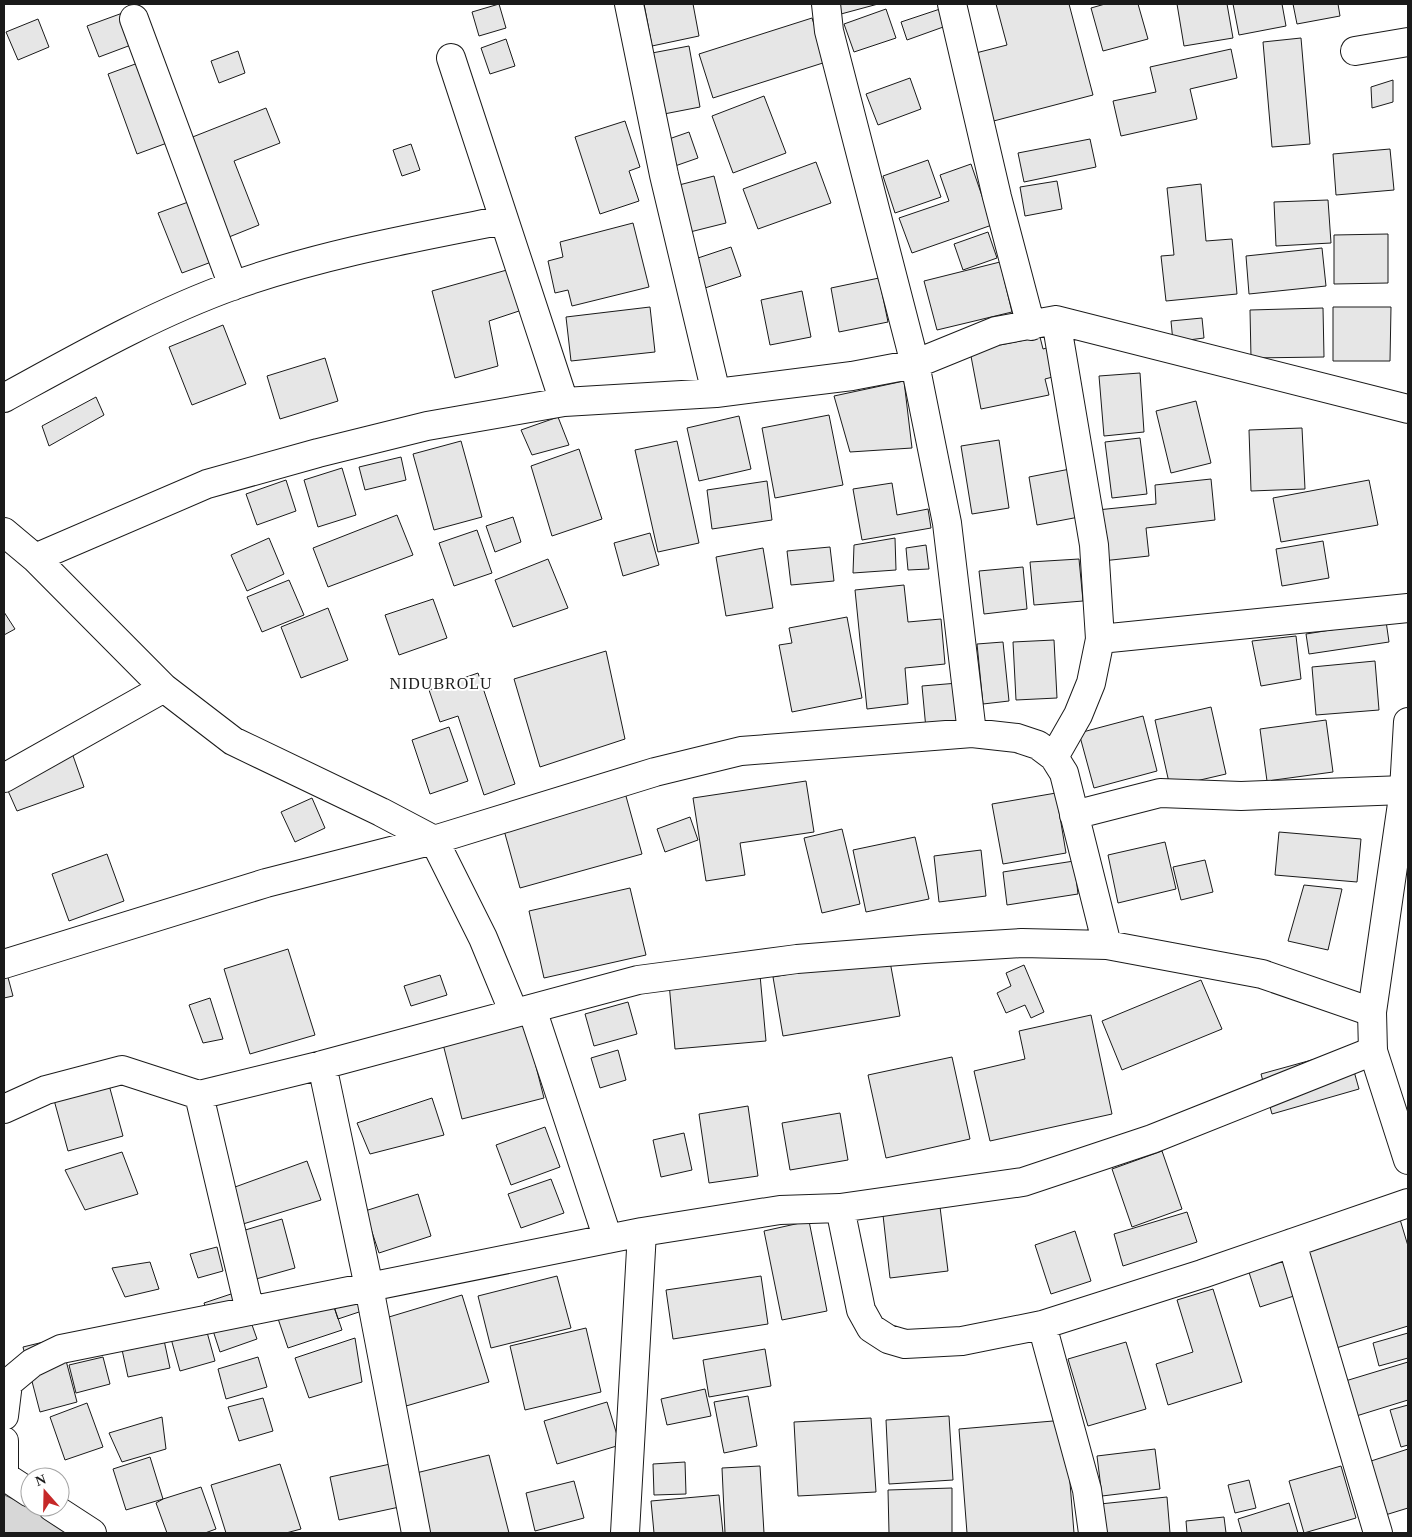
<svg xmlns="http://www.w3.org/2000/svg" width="1412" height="1537" viewBox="0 0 1412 1537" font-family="'Times New Roman',serif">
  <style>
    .water { fill: #d7d7d7; stroke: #6a6a6a }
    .building { fill: #e6e6e6; stroke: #1a1a1a }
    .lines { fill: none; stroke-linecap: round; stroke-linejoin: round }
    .street-casing { stroke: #1a1a1a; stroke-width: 30 }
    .secondary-casing { stroke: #1a1a1a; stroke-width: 30 }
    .street { stroke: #fff; stroke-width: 28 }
    .secondary { stroke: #fff; stroke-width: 28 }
    .labels { text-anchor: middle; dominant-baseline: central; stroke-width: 4; stroke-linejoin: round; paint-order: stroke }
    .quarter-label { font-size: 16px; letter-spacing: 1px; fill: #1a1a1a; stroke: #fff }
  </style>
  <rect width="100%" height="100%" fill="#fff"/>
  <path class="water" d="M4,1495l74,33 3,5h-77z"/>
  <path class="building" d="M499,4l7,24 -27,8 -7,-24z
    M644,4h49l6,32 -47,10z
    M839,4h39l-37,10z
    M996,4h73l24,91 -107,28 -18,-68 39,-10z
    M1105,4h33l10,35 -45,12 -12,-43z
    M1177,4h50l6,34 -49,8z
    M1233,4h49l4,22 -47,9z
    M1293,4h45l2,12 -43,8z
    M886,9l10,29 -42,14 -10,-28z
    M940,9l6,17 -39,14 -6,-18z
    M128,11l11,31 -40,15 -12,-31z
    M812,18l14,44 -113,36 -14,-44z
    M38,19l11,28 -31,13 -12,-28z
    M1301,38l9,106 -38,3 -9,-105z
    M506,39l9,27 -25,8 -9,-26z
    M689,46l11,61 -36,7 -12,-61z
    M1231,49l6,29 -47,11 7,30 -76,17 -8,-35 43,-9 -6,-25z
    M238,51l7,22 -26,10 -8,-22z
    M138,63l29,80 -30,11 -29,-80z
    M910,78l11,31 -43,16 -12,-31z
    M1393,80v22l-21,6 -1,-21z
    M764,96l22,57 -53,20 -21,-57z
    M266,108l14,35 -46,18 25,64 -35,14 -39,-99z
    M625,121l15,46 -11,4 10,30 -39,13 -25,-77z
    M689,132l9,26 -23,8 -9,-26z
    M1090,139l6,28 -72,15 -6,-29z
    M411,144l9,26 -18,6 -9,-26z
    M1390,149l4,41 -58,5 -3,-41z
    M928,160l13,37 -46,16 -12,-37z
    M816,162l15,41 -73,26 -15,-40z
    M971,164l21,61 -80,28 -13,-35 50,-17 -9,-26z
    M714,176l12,47 -36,9 -11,-47z
    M1057,181l5,28 -37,7 -5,-29z
    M1201,184l5,57 26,-2 5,55 -71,7 -5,-45 13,-1 -7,-67z
    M1328,200l3,43 -55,3 -2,-44z
    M191,201l23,60 -32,12 -24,-60z
    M633,223l16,64 -77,19 -4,-16 -13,3 -7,-32 15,-4 -3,-15z
    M988,232l9,26 -34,12 -9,-26z
    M1388,234v49l-54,1v-49z
    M731,247l10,29 -39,13 -10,-29z
    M1322,248l4,38 -77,8 -3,-38z
    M1000,262l12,50 -75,18 -13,-49z
    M514,268l14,40 -39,13 9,45 -43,12 -23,-87z
    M879,278l9,44 -49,10 -8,-44z
    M802,291l9,46 -41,8 -9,-45z
    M650,307l5,45 -84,9 -5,-44z
    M1333,307h58l-1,54h-57z
    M1323,308l1,49 -73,1 -1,-48z
    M1202,318l2,20 -31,4 -2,-21z
    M223,325l23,59 -54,21 -23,-58z
    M1040,337l3,12 11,-3 6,29 -15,4 4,16 -68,14 -11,-58z
    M325,358l13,43 -58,18 -13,-43z
    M1140,373l4,59 -40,4 -5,-60z
    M904,381l8,67 -62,4 -16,-56z
    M96,397l8,18 -55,31 -7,-20z
    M1196,401l15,62 -40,10 -15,-62z
    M829,415l14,70 -68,13 -13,-70z
    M739,416l12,53 -52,12 -12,-53z
    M558,417l11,28 -37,10 -11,-25z
    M1302,428l3,61 -54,2 -2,-61z
    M1140,438l7,56 -35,4 -7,-56z
    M999,440l10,68 -37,6 -11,-68z
    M461,441l21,76 -48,13 -21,-76z
    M677,441l22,102 -41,9 -23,-102z
    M579,449l23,70 -50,17 -21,-70z
    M401,457l5,23 -41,10 -6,-23z
    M342,468l14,47 -38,12 -14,-47z
    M1070,469l9,48 -42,8 -8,-48z
    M1211,479l4,41 -69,8 3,28 -47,5 -5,-51 59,-6 -1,-19z
    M286,480l10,31 -39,14 -11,-31z
    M1369,480l9,45 -97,17 -8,-44z
    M767,481l5,39 -60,9 -5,-39z
    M892,483l5,32 31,-6 3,19 -69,12 -9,-51z
    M397,515l16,40 -85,32 -15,-39z
    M513,517l8,25 -26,10 -9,-26z
    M477,530l15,43 -38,13 -15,-43z
    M650,533l9,32 -36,11 -9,-33z
    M269,538l15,36 -37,17 -16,-36z
    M895,538l1,32 -43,3 1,-28z
    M1323,541l6,37 -47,8 -6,-37z
    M926,545l3,24 -21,1 -2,-22z
    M830,547l4,34 -43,4 -4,-34z
    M763,548l10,60 -47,8 -10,-59z
    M548,559l20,49 -55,19 -18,-47z
    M1079,559l4,42 -49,4 -4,-43z
    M1023,567l4,42 -43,5 -5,-43z
    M289,580l15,35 -42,17 -15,-35z
    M904,585l4,37 33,-3 4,45 -40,4 3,36 -41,5 -12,-119z
    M433,599l14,39 -48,17 -14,-40z
    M328,608l20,52 -47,18 -20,-51z
    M4,612l11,17 -11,6z
    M847,617l15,81 -70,14 -13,-67 13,-2 -3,-15z
    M1386,621l3,21 -80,12 -3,-20z
    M1296,636l5,43 -40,7 -9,-45z
    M1054,640l3,58 -41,2 -3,-58z
    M1003,642l6,59 -26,3 -6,-60z
    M606,651l19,88 -85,28 -26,-88z
    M1375,661l4,49 -63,5 -4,-48z
    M478,673l37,111 -31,11 -26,-79 -18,6 -11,-32z
    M958,683l4,43 -36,3 -4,-43z
    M1211,707l15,67 -56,13 -15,-67z
    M1143,716l14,55 -63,17 -15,-55z
    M1326,720l7,52 -66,9 -7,-52z
    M449,727l19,54 -38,13 -18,-54z
    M71,750l13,37 -67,24 -12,-27z
    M806,781l8,51 -74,11 5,32 -39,6 -13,-83z
    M624,789l18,65 -122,34 -18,-65z
    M1056,793l10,60 -63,11 -11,-60z
    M312,798l13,30 -30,14 -14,-30z
    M690,817l8,23 -33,12 -8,-23z
    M842,829l18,75 -38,9 -18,-75z
    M1279,832l82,7 -4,43 -82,-7z
    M915,837l14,62 -63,13 -13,-62z
    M1165,842l11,47 -58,14 -10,-48z
    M981,850l5,46 -47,6 -5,-46z
    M107,854l17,47 -55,20 -17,-47z
    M1205,860l8,32 -32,8 -8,-33z
    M1074,861l4,33 -71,11 -4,-33z
    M1304,885l38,4 -14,61 -40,-9z
    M630,888l16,67 -102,23 -15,-67z
    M288,949l27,86 -65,19 -26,-85z
    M889,956l11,60 -117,20 -10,-59z
    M1024,965l20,47 -13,6 -6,-13 -19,8 -9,-20 14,-7 -5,-13z
    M4,970h2l7,26 -9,2z
    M440,975l7,20 -36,11 -7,-20z
    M760,975l6,66 -91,8 -6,-66z
    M1201,980l21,49 -100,41 -20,-49z
    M210,998l13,41 -20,4 -14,-38z
    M628,1002l9,32 -43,12 -9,-32z
    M1091,1015l21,99 -122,27 -16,-70 51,-12 -6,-28z
    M525,1023l19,75 -82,21 -19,-75z
    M618,1050l8,30 -26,8 -9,-30z
    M1348,1050l11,39 -87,25 -11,-40z
    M952,1057l18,82 -84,19 -18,-83z
    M109,1085l14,51 -55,15 -14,-51z
    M432,1098l12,37 -74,19 -13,-31z
    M748,1106l10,70 -49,7 -10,-69z
    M840,1113l8,47 -58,10 -8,-47z
    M545,1127l15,40 -49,18 -15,-40z
    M684,1133l8,37 -31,7 -8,-37z
    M1162,1151l20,58 -50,18 -20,-58z
    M122,1152l16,42 -53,16 -20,-40z
    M307,1161l14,39 -78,24 -8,-37z
    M551,1179l13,34 -43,15 -13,-34z
    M418,1194l13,42 -52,17 -14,-42z
    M939,1199l9,72 -58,7 -8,-72z
    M1187,1212l10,30 -74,24 -9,-32z
    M1399,1216l9,30v80l-75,23 -28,-101z
    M282,1219l13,49 -39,11 -14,-48z
    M809,1221l18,90 -45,9 -18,-89z
    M1075,1231l16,50 -40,13 -16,-49z
    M217,1247l6,24 -25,7 -8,-24z
    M1288,1253l12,41 -40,13 -13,-41z
    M150,1262l9,27 -34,8 -13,-29z
    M557,1276l14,52 -80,20 -13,-52z
    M761,1276l7,48 -95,15 -7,-49z
    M351,1279l11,32 -24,8 -11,-33z
    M327,1286l15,44 -54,18 -16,-47z
    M1213,1289l29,93 -74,23 -12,-41 37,-12 -16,-52z
    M240,1291l17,48 -37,13 -16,-49z
    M462,1295l27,87 -83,24 -27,-86z
    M200,1307l15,54 -35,10 -15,-54z
    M159,1317l11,51 -42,9 -11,-50z
    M586,1328l15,64 -76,18 -15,-64z
    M1408,1333v25l-29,8 -6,-23z
    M60,1338l17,64 -37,10 -17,-65z
    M355,1338l7,44 -53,16 -14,-40z
    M1126,1342l20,67 -58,17 -20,-67z
    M765,1349l6,37 -62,11 -6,-37z
    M103,1357l7,27 -34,9 -7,-28z
    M258,1357l9,30 -41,12 -8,-30z
    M1408,1362v38l-55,17 -11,-35z
    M705,1389l6,27 -44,9 -6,-26z
    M748,1396l9,50 -33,7 -10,-51z
    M263,1398l10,33 -34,10 -11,-34z
    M607,1402l13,43 -63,19 -13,-43z
    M87,1403l16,44 -38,13 -15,-43z
    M1408,1405v40l-7,2 -11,-37z
    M949,1416l4,64 -64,4 -3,-64z
    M162,1417l4,32 -44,13 -13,-29z
    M871,1418l5,74 -78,4 -4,-74z
    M1065,1420l9,113h-107l-8,-104z
    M1155,1449l5,40 -58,7 -5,-40z
    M1408,1449v59l-26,8 -17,-53z
    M489,1455l20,78h-82l-15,-59z
    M150,1457l13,42 -37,11 -13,-41z
    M685,1462l1,32 -32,1 -1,-31z
    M395,1463l9,43 -65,14 -9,-43z
    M280,1464l21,65 -15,4h-60l-15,-48z
    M760,1466l4,67h-39l-3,-65z
    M1341,1466l15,52 -52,15 -15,-52z
    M1249,1480l7,28 -21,5 -7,-28z
    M574,1481l10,37 -49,13 -9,-38z
    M201,1487l15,42 -11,4h-38l-11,-30 7,-4z
    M952,1488v45h-63l-1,-43z
    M719,1495l4,38h-69l-3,-32z
    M1167,1497l3,36h-66l-4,-29z
    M1289,1503l9,30h-56l-4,-14z
    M1224,1517l2,16h-39l-1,-12z"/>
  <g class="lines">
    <g class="street-casing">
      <path id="street" d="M629,4l35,171 52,218
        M826,4l3,27 86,333 32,159 25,210
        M952,4l45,193 34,129
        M134,19l99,267
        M1355,51l53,-9
        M451,58l113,344
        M4,398c75,-41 150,-84 231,-113 88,-31 178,-47 269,-65
        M4,532l31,26 172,-74 111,-31 109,-27 137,-24 152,-9 136,-17 63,-12 81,-33 60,-11 352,89
        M35,558l129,130 69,53 148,71 53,28 49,98 31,75
        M1100,639l308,-31
        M1054,757l24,-42 13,-32 9,-44 -6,-94 -38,-225
        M4,778l160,-90
        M1074,815l86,-22 81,3 163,-6
        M4,964l262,-81 168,-43 221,-68 86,-21 231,-18 45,5 21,7 16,12 10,16 43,172
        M532,1009l76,230
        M322,1065l47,222 47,246
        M199,1095l51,216
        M4,1109l42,-19 76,-20 77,25 123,-30 316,-85 159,-21 127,-10 98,-6 85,2 155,29 110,38
        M840,1208l21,102 10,18 17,11 17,5 57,-3 80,-16 160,-51 206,-71
        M1292,1243l86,290
        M1042,1325l45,165 6,43
        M4,1416l4,-33 24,-20 29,-14 581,-117 138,-22 60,-2 183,-26 129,-43 221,-88
        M4,1441v35
        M4,1476l26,17
        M52,1507l40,26
        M625,1533l17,-301"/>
    </g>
    <g class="secondary-casing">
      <path id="secondary" d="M1408,722l-4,68 -32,222 1,39 35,109"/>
    </g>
    <use href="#street" class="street"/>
    <use href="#secondary" class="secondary"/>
  </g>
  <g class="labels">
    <g class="quarter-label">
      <text x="441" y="683">NIDUBROLU</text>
    </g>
  </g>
  <rect width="1412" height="1537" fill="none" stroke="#1a1a1a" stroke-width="10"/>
  <g transform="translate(45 1492) rotate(340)"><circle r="24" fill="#ffffff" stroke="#a3a3a3"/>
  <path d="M0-4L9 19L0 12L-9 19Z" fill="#c62828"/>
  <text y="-8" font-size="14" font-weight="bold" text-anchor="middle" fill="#1a1a1a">N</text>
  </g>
</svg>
